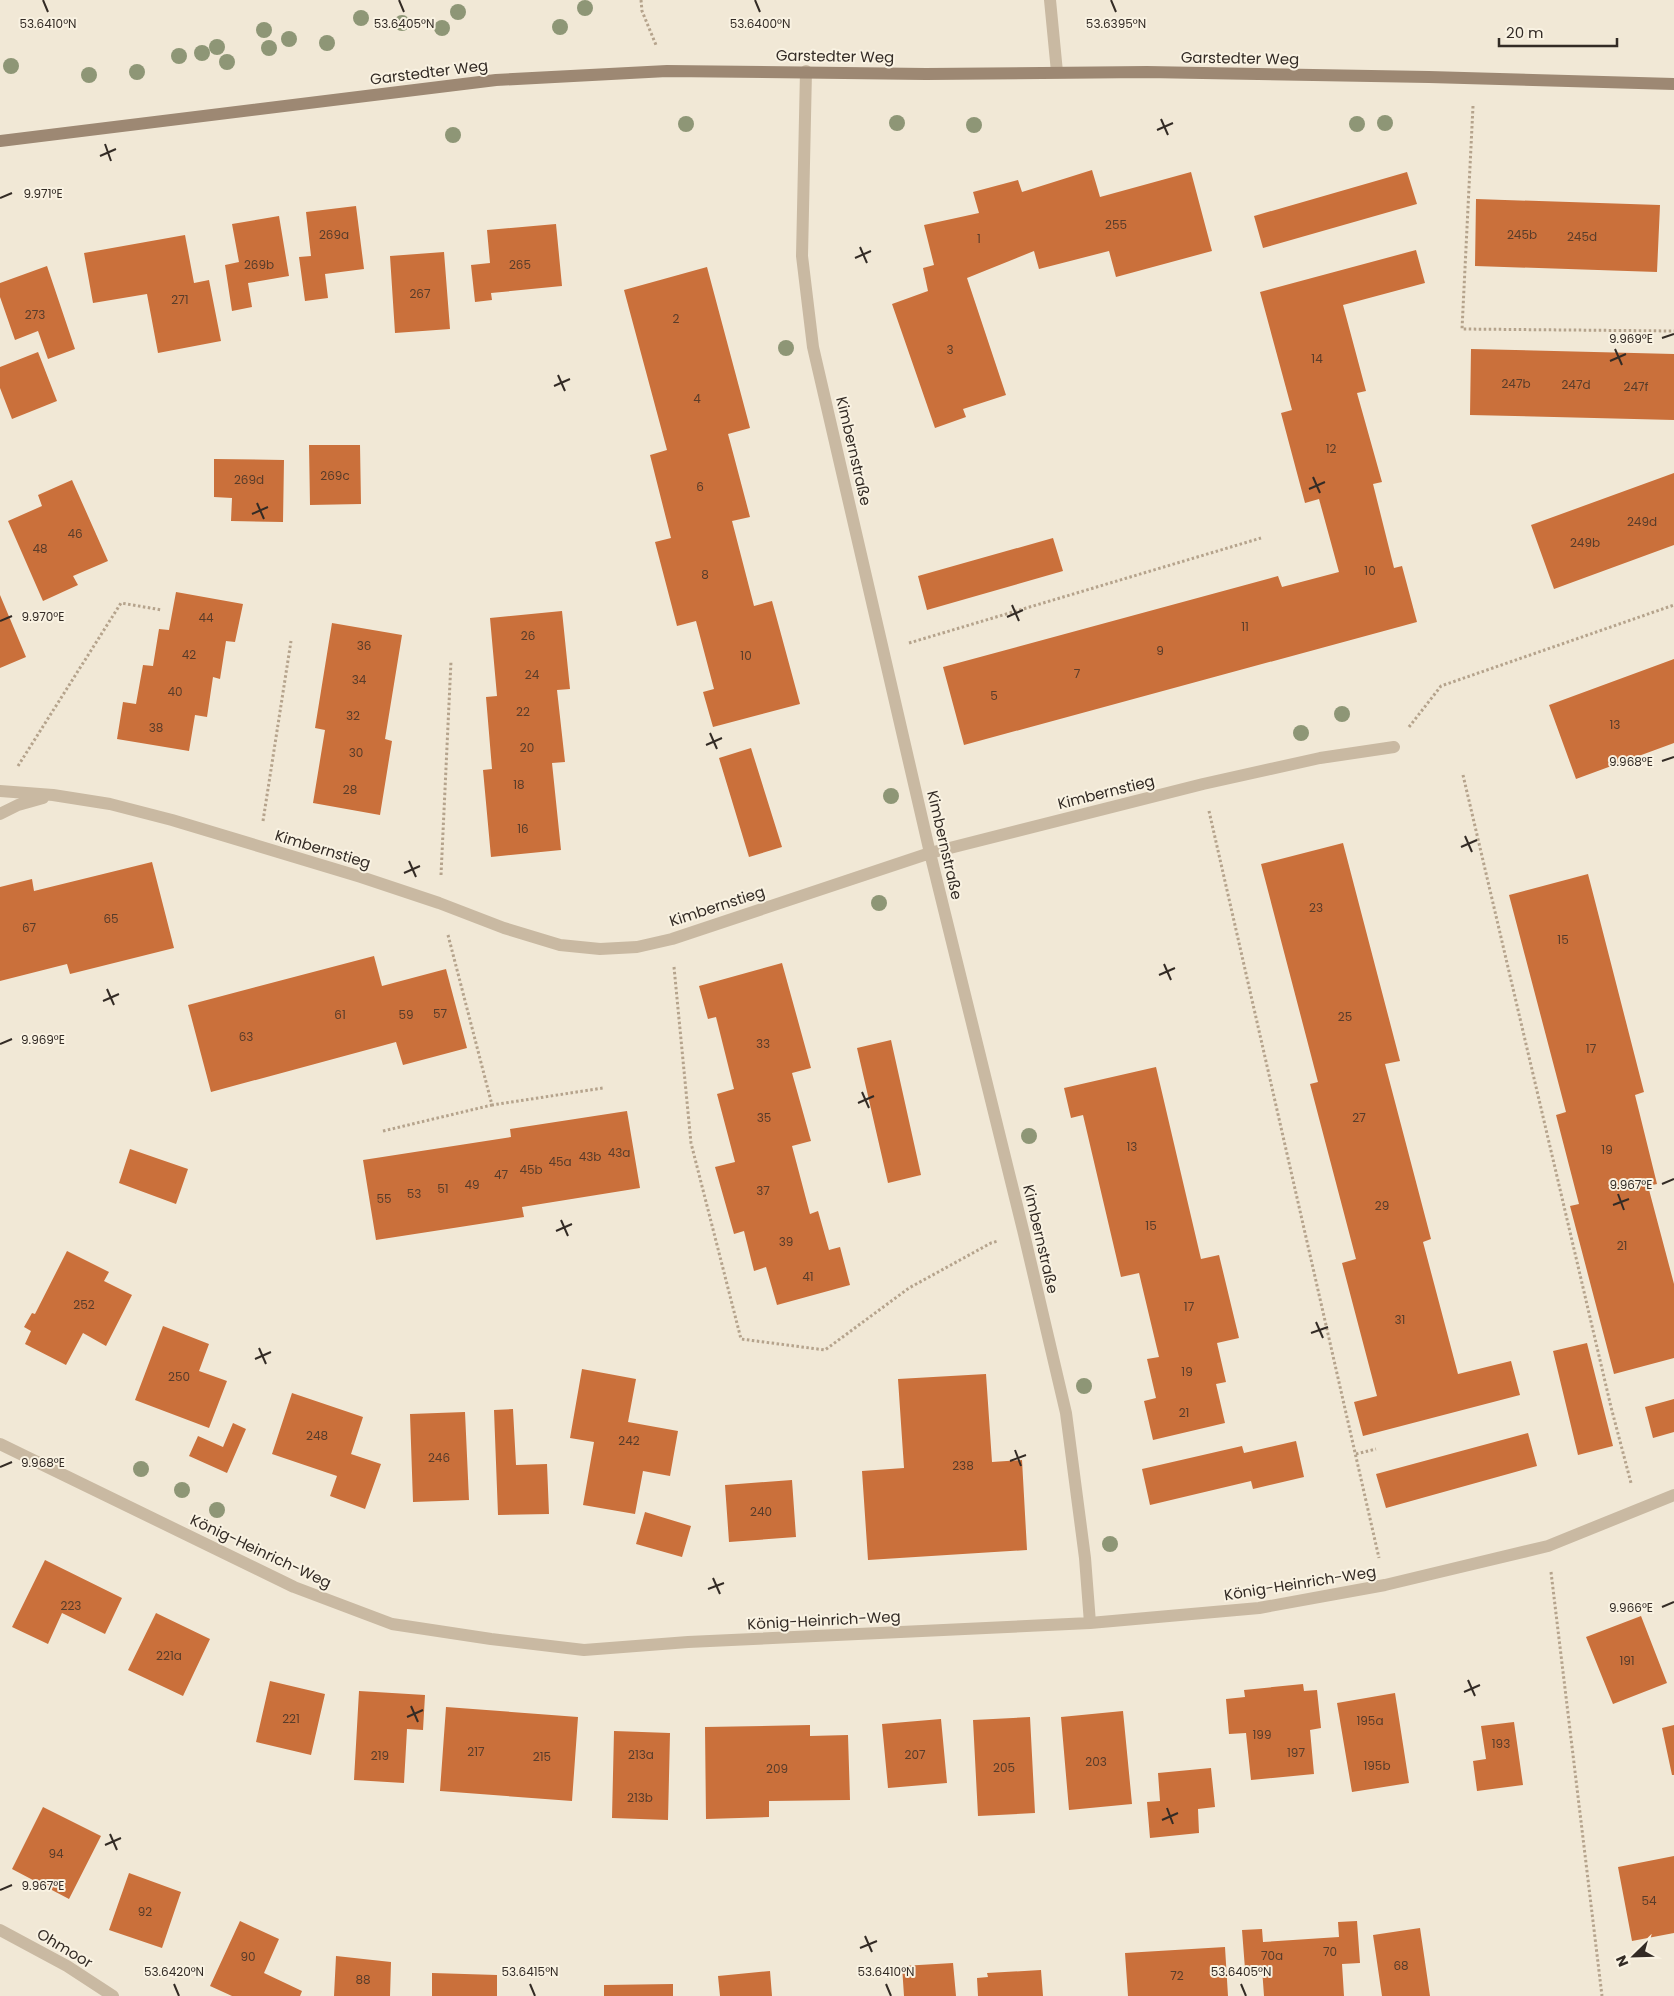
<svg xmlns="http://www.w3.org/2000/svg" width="1674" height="1996" viewBox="0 0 1674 1996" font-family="Poppins,sans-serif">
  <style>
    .building { fill: #ca703b }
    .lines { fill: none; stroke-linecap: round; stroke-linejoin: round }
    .path { stroke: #b5a38c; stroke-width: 3; stroke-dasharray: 2.5 2.5; stroke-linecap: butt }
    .street { stroke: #c9b9a2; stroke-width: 12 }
    .secondary { stroke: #9d8873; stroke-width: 12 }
    .tree { fill: #8e9676 }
    .ticks { fill: none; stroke: #332b25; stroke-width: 2 }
    .labels { text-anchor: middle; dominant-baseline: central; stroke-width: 4; stroke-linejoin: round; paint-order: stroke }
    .number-label { font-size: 12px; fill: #593c2a }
    .street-label { font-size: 15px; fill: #332b25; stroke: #f9f2e2 }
    .ticks-label { font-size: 12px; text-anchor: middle; fill: #332b25; stroke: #f9f2e2; stroke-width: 4; stroke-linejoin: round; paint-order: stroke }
  </style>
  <rect width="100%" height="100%" fill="#f1e8d6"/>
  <path class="building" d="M1092,170l8,27 91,-25 21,79 -96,26 -7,-26 -70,18 -5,-18 -67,27 39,117 -43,14 3,8 -31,11 -43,-124 36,-13 -5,-23 11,-3 -10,-40 55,-12 -6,-21 45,-12 4,12z
    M1407,172l10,32 -154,44 -9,-32z
    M1476,199l184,6 -3,67 -182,-6z
    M356,206l8,63 -39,5 3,24 -23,3 -6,-44 12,-1 -5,-44z
    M279,216l10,60 -41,7 4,24 -20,4 -7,-46 14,-3 -7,-38z
    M556,224l6,62 -71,7 1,7 -17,2 -4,-37 19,-2 -3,-33z
    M185,235l9,48 15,-3 12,61 -63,12 -11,-59 -54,9 -9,-50z
    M1416,250l9,33 -82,22 23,86 -9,2 25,89 -9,2 21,84 8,-2 15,56 -453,123 -21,-78 335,-91 4,11 57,-15 -20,-73 -14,4 -24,-90 11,-3 -32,-118z
    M444,252l6,77 -55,4 -5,-77z
    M47,266l28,83 -27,10 -10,-28 -23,9 -15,-43v-14z
    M707,267l43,161 -22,6 22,83 -18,4 22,85 18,-5 28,103 -87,23 -10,-35 11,-3 -18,-68 -19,5 -22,-84 16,-4 -21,-83 17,-5 -43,-160z
    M1471,349l203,5v66l-204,-5z
    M38,352l19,49 -45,18 -12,-31v-21z
    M309,445h51l1,59 -51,1z
    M214,459l70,1 -1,62 -52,-1 1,-23 -18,-1z
    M1674,473v72l-120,44 -23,-64z
    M72,480l36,81 -35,15 5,9 -35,16 -35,-80 34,-15 -4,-11z
    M1053,538l10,33 -136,39 -9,-34z
    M176,592l67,12 -8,38 -9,-1 -6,38 -7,-2 -6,40 -12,-2 -6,36 -72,-12 6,-37 13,2 7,-39 10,1 6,-37 10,1z
    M0,595l26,62 -26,11z
    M562,611l8,78 -13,1 8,72 -13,1 9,87 -70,7 -8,-87 9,-1 -6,-72 11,-1 -7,-78z
    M332,623l70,12 -17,104 7,2 -12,74 -67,-12 12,-73 -10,-2z
    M1674,659v84l-98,36 -27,-74z
    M751,748l31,99 -33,10 -30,-99z
    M1343,843l57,218 -15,3 46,175 -8,3 35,132 53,-13 9,34 -157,41 -9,-34 23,-6 -35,-133 14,-4 -46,-175 8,-2 -57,-218z
    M152,862l22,86 -104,26 -3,-10 -67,17v-94l32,-8 2,12z
    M1588,874l56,218 -9,3 22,89 -9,2 26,98v74l-60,16 -44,-168 9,-2 -23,-89 10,-3 -57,-217z
    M374,956l8,30 64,-17 21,79 -64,17 -7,-23 -185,50 -23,-87z
    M782,963l29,105 -19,5 19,68 -19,5 18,68 8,-3 11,39 11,-3 10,38 -73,20 -11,-38 -12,4 -10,-40 -10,3 -19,-67 20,-5 -18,-68 17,-5 -18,-72 -8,2 -9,-33z
    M891,1040l30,135 -33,8 -31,-135z
    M1156,1067l45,192 18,-4 20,83 -22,5 9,39 -10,2 9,39 -72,17 -9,-39 12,-3 -9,-39 12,-2 -20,-84 -18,4 -38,-162 -12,3 -7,-30z
    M627,1111l13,77 -118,19 2,10 -148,23 -13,-80 148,-23 -1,-8z
    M130,1149l58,20 -12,35 -57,-21z
    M67,1251l42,21 -5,9 28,14 -26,51 -23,-13 -17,32 -41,-21 6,-13 -7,-4 8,-14 3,1z
    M163,1326l46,18 -10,27 28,10 -18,47 -74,-28z
    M1587,1343l26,103 -35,9 -25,-104z
    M582,1369l54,10 -8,43 50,9 -8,45 -27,-5 -8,43 -52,-9 11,-63 -24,-4z
    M986,1374l6,88 30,-2 5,90 -159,10 -6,-89 42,-3 -6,-89z
    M292,1393l71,24 -12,37 30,10 -16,45 -35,-13 7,-20 -65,-22z
    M1674,1399v33l-21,6 -8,-31z
    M513,1409l3,56 31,-1 2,50 -51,1 -4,-105z
    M465,1412l4,88 -56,2 -3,-88z
    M233,1423l13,6 -19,44 -38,-17 9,-20 25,11z
    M1528,1433l9,33 -151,42 -10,-34z
    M1296,1441l8,36 -51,12 -2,-8 -101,24 -8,-36 100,-23 2,7z
    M792,1480l4,57 -67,5 -4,-57z
    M645,1512l46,14 -9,31 -46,-13z
    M45,1560l77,38 -17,36 -43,-21 -14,31 -36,-17z
    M156,1613l54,26 -27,57 -55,-26z
    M1641,1616l26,67 -54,21 -27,-67z
    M270,1681l55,13 -14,61 -55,-13z
    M1303,1684l1,7 13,-1 4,38 -11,2 4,44 -63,6 -5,-47 -17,1 -3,-35 19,-2 -1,-7z
    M359,1691l66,4 -2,35 -16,-1 -3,54 -50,-3z
    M1395,1693l14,90 -57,9 -15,-89z
    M446,1707l132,10 -6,84 -132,-10z
    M1123,1711l9,93 -63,6 -8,-93z
    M1030,1717l5,96 -57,3 -5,-96z
    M941,1719l6,64 -59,5 -6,-64z
    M1514,1722l9,63 -46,6 -4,-30 13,-2 -5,-33z
    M810,1725v11l38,-1 2,65 -81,1v16l-63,2 -1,-92z
    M1674,1725v50h-2l-10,-47z
    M614,1731l56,2 -2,87 -56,-2z
    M1211,1768l4,39 -17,2 1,24 -49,5 -3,-36 13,-1 -2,-28z
    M43,1807l58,29 -32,63 -57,-30z
    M1674,1856v77l-42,8 -14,-74z
    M129,1873l52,19 -19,56 -53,-18z
    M240,1921l39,18 -15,34 38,18 -2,5h-68l-22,-10z
    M1357,1921l3,42 -18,1 2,32h-80l-2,-28 -17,1 -3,-39 20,-1 1,13 76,-5 -1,-15z
    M1420,1928l10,68h-48l-9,-61z
    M1225,1947l3,49h-100l-3,-43z
    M336,1956l55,6 -1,34h-56z
    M953,1963l3,33h-52l-2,-30z
    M1041,1970l2,26h-65l-1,-18 11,-1 -1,-4z
    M770,1971l2,25h-52l-2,-20z
    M432,1973l65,2v21h-65z
    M673,1984v12h-69v-11z"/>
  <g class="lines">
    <path class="path" d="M641,0l1,11 14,34
      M1473,106l-11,223 212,2
      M909,643l352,-105
      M1409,727l32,-41 233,-81
      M18,766l103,-163 41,7
      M1463,775l148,632 20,76
      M1209,811l170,747
      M263,821l28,-180
      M441,875l10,-214
      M448,935l44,170 111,-17
      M674,967l17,176 50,196 84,11 84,-62 82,-45 7,-2
      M383,1131l109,-26
      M1356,1454l20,-5
      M1551,1572l51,424"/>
    <path class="street" d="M1050,0l7,72
      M806,71l-4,185 11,91 117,506 94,381 42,179 19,145 5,65
      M0,791l53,4 57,9 62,16 189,57 78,26 65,25 56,17 40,4 37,-2 35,-8 258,-86 273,-69 117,-26 74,-11
      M0,814l18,-9 25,-7
      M0,1444l294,143 98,37 99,15 93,11 104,-8 402,-19 169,-15 126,-23 163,-39 126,-51
      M0,1930l67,36 46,30"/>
    <path class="secondary" d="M0,141l496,-61 171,-9 259,3 221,-2 282,5 245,7"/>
  </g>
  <g class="tree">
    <circle cx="585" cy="8" r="8"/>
    <circle cx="458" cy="12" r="8"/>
    <circle cx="361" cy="18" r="8"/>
    <circle cx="402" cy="23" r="8"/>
    <circle cx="560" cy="27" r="8"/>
    <circle cx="442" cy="28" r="8"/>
    <circle cx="264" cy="30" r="8"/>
    <circle cx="289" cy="39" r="8"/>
    <circle cx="327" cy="43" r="8"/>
    <circle cx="217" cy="47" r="8"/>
    <circle cx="269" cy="48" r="8"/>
    <circle cx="202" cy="53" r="8"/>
    <circle cx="179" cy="56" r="8"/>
    <circle cx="227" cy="62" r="8"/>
    <circle cx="11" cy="66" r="8"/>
    <circle cx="137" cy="72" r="8"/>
    <circle cx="89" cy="75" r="8"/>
    <circle cx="897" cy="123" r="8"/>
    <circle cx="1385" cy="123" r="8"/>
    <circle cx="686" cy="124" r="8"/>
    <circle cx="1357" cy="124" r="8"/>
    <circle cx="974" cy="125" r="8"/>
    <circle cx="453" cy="135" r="8"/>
    <circle cx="786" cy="348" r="8"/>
    <circle cx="1342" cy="714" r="8"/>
    <circle cx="1301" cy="733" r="8"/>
    <circle cx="891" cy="796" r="8"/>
    <circle cx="879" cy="903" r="8"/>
    <circle cx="1029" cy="1136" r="8"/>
    <circle cx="1084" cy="1386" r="8"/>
    <circle cx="141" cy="1469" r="8"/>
    <circle cx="182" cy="1490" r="8"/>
    <circle cx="217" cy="1510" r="8"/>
    <circle cx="1110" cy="1544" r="8"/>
  </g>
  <path class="ticks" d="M43,0l5,12M399,0l5,12M755,0l5,12M1111,0l5,12M1161,119l7,16M1157,130l16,-7M105,144l6,17M100,156l16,-7M0,198l12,-5M860,247l7,16M855,258l16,-7M1662,338l12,-4M1615,349l7,16M1610,361l16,-7M558,375l7,16M554,386l16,-7M1313,477l7,16M1309,489l16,-7M257,503l7,16M252,514l16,-7M1012,605l7,16M1007,617l16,-7M0,621l12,-5M710,733l7,16M706,745l16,-7M1662,761l12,-4M1465,836l7,16M1461,847l16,-7M409,861l7,16M404,873l16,-7M1164,964l7,16M1159,975l16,-7M107,989l7,16M103,1001l16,-7M0,1044l12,-5M862,1092l7,16M858,1103l16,-7M1662,1184l12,-5M1618,1194l6,16M1613,1205l16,-6M561,1220l7,16M556,1231l16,-7M1316,1322l7,16M1311,1333l17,-6M259,1348l7,16M255,1359l16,-7M1015,1450l6,16M1010,1461l16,-6M0,1467l12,-5M713,1578l7,16M708,1589l16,-6M1662,1607l12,-5M1468,1680l7,16M1464,1692l16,-7M411,1706l7,16M407,1717l16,-7M1167,1808l6,16M1162,1820l16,-7M110,1834l7,16M105,1845l16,-7M0,1890l12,-5M865,1936l7,16M860,1948l17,-7M174,1984l5,12M530,1984l5,12M886,1984l5,12M1241,1984l5,12"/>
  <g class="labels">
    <g class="number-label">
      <text x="1116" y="224">255</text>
      <text x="334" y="234">269a</text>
      <text x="1522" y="234">245b</text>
      <text x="1582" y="236">245d</text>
      <text x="979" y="238">1</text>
      <text x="259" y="264">269b</text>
      <text x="520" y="264">265</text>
      <text x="420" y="293">267</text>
      <text x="180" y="299">271</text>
      <text x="35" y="314">273</text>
      <text x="676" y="318">2</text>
      <text x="950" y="349">3</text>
      <text x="1317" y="358">14</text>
      <text x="1516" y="383">247b</text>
      <text x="1576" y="384">247d</text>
      <text x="1636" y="386">247f</text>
      <text x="697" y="398">4</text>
      <text x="1331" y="448">12</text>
      <text x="335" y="475">269c</text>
      <text x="249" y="479">269d</text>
      <text x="700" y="486">6</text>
      <text x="1642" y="521">249d</text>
      <text x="75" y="533">46</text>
      <text x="1585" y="542">249b</text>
      <text x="40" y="548">48</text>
      <text x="1370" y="570">10</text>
      <text x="705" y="574">8</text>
      <text x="206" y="617">44</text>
      <text x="1245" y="626">11</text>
      <text x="528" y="635">26</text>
      <text x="364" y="645">36</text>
      <text x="1160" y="650">9</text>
      <text x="189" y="654">42</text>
      <text x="746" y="655">10</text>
      <text x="1077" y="673">7</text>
      <text x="532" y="674">24</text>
      <text x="359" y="679">34</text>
      <text x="175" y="691">40</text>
      <text x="994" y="695">5</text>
      <text x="523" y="711">22</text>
      <text x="353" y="715">32</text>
      <text x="1615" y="724">13</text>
      <text x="156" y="727">38</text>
      <text x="527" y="747">20</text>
      <text x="356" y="752">30</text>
      <text x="519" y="784">18</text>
      <text x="350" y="789">28</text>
      <text x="523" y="828">16</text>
      <text x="1316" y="907">23</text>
      <text x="111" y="918">65</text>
      <text x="29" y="927">67</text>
      <text x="1563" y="939">15</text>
      <text x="440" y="1013">57</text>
      <text x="340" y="1014">61</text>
      <text x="406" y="1014">59</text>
      <text x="1345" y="1016">25</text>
      <text x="246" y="1036">63</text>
      <text x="763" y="1043">33</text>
      <text x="1591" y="1048">17</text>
      <text x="764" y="1117">35</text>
      <text x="1359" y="1117">27</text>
      <text x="1132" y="1146">13</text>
      <text x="1607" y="1149">19</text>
      <text x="619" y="1152">43a</text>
      <text x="590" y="1156">43b</text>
      <text x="560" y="1161">45a</text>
      <text x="531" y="1169">45b</text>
      <text x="501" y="1174">47</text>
      <text x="472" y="1184">49</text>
      <text x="443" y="1188">51</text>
      <text x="763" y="1190">37</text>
      <text x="414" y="1193">53</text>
      <text x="384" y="1198">55</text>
      <text x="1382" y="1205">29</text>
      <text x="1151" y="1225">15</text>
      <text x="786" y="1241">39</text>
      <text x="1622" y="1245">21</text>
      <text x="808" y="1276">41</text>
      <text x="84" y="1304">252</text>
      <text x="1189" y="1306">17</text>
      <text x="1400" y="1319">31</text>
      <text x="1187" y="1371">19</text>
      <text x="179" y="1376">250</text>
      <text x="1184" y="1412">21</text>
      <text x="317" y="1435">248</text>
      <text x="629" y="1440">242</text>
      <text x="439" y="1457">246</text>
      <text x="963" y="1465">238</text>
      <text x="761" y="1511">240</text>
      <text x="71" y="1605">223</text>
      <text x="169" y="1655">221a</text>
      <text x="1627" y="1660">191</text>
      <text x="291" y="1718">221</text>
      <text x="1370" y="1720">195a</text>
      <text x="1262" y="1734">199</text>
      <text x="1501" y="1743">193</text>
      <text x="476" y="1751">217</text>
      <text x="1296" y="1752">197</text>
      <text x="641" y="1754">213a</text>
      <text x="915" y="1754">207</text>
      <text x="380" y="1755">219</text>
      <text x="542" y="1756">215</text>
      <text x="1096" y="1761">203</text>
      <text x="1377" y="1765">195b</text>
      <text x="1004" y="1767">205</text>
      <text x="777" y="1768">209</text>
      <text x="640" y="1797">213b</text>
      <text x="56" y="1853">94</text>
      <text x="1649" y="1900">54</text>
      <text x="145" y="1911">92</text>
      <text x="1330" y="1951">70</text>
      <text x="1272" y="1955">70a</text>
      <text x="248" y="1956">90</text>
      <text x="1401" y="1965">68</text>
      <text x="1177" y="1975">72</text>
      <text x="363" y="1979">88</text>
    </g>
    <g class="street-label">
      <text transform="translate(835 56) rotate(1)">Garstedter Weg</text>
      <text transform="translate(1240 58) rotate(1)">Garstedter Weg</text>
      <text transform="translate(429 72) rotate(-7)">Garstedter Weg</text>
      <text transform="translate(854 451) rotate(77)">Kimbernstraße</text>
      <text transform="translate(1106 792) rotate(-14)">Kimbernstieg</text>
      <text transform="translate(945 845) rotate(77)">Kimbernstraße</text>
      <text transform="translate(323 849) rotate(17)">Kimbernstieg</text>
      <text transform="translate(717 906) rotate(-18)">Kimbernstieg</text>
      <text transform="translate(1041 1239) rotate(77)">Kimbernstraße</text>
      <text transform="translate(261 1551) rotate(25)">König-Heinrich-Weg</text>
      <text transform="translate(1300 1583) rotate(-9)">König-Heinrich-Weg</text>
      <text transform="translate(824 1620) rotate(-3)">König-Heinrich-Weg</text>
      <text transform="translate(65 1948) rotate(31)">Ohmoor</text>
    </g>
  </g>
  <g class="ticks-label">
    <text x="48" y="28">53.6410°N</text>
    <text x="404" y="28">53.6405°N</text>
    <text x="760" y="28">53.6400°N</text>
    <text x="1116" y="28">53.6395°N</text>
    <text x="43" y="198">9.971°E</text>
    <text x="1631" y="343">9.969°E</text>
    <text x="43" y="621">9.970°E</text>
    <text x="1631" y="766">9.968°E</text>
    <text x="43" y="1044">9.969°E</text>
    <text x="1631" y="1189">9.967°E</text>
    <text x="43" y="1467">9.968°E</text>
    <text x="1631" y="1612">9.966°E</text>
    <text x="43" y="1890">9.967°E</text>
    <text x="174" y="1976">53.6420°N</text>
    <text x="530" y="1976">53.6415°N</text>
    <text x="886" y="1976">53.6410°N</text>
    <text x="1241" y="1976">53.6405°N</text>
  </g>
  <g transform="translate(1634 1956) rotate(247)" stroke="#f9f2e2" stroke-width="4" paint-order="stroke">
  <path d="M0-4L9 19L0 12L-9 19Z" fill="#332b25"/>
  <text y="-8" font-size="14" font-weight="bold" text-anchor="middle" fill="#332b25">N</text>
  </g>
  <path d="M1499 38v8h118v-8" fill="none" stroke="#332b25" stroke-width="2.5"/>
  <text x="1506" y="38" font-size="15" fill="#332b25" stroke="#f9f2e2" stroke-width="4" paint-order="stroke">20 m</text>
</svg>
